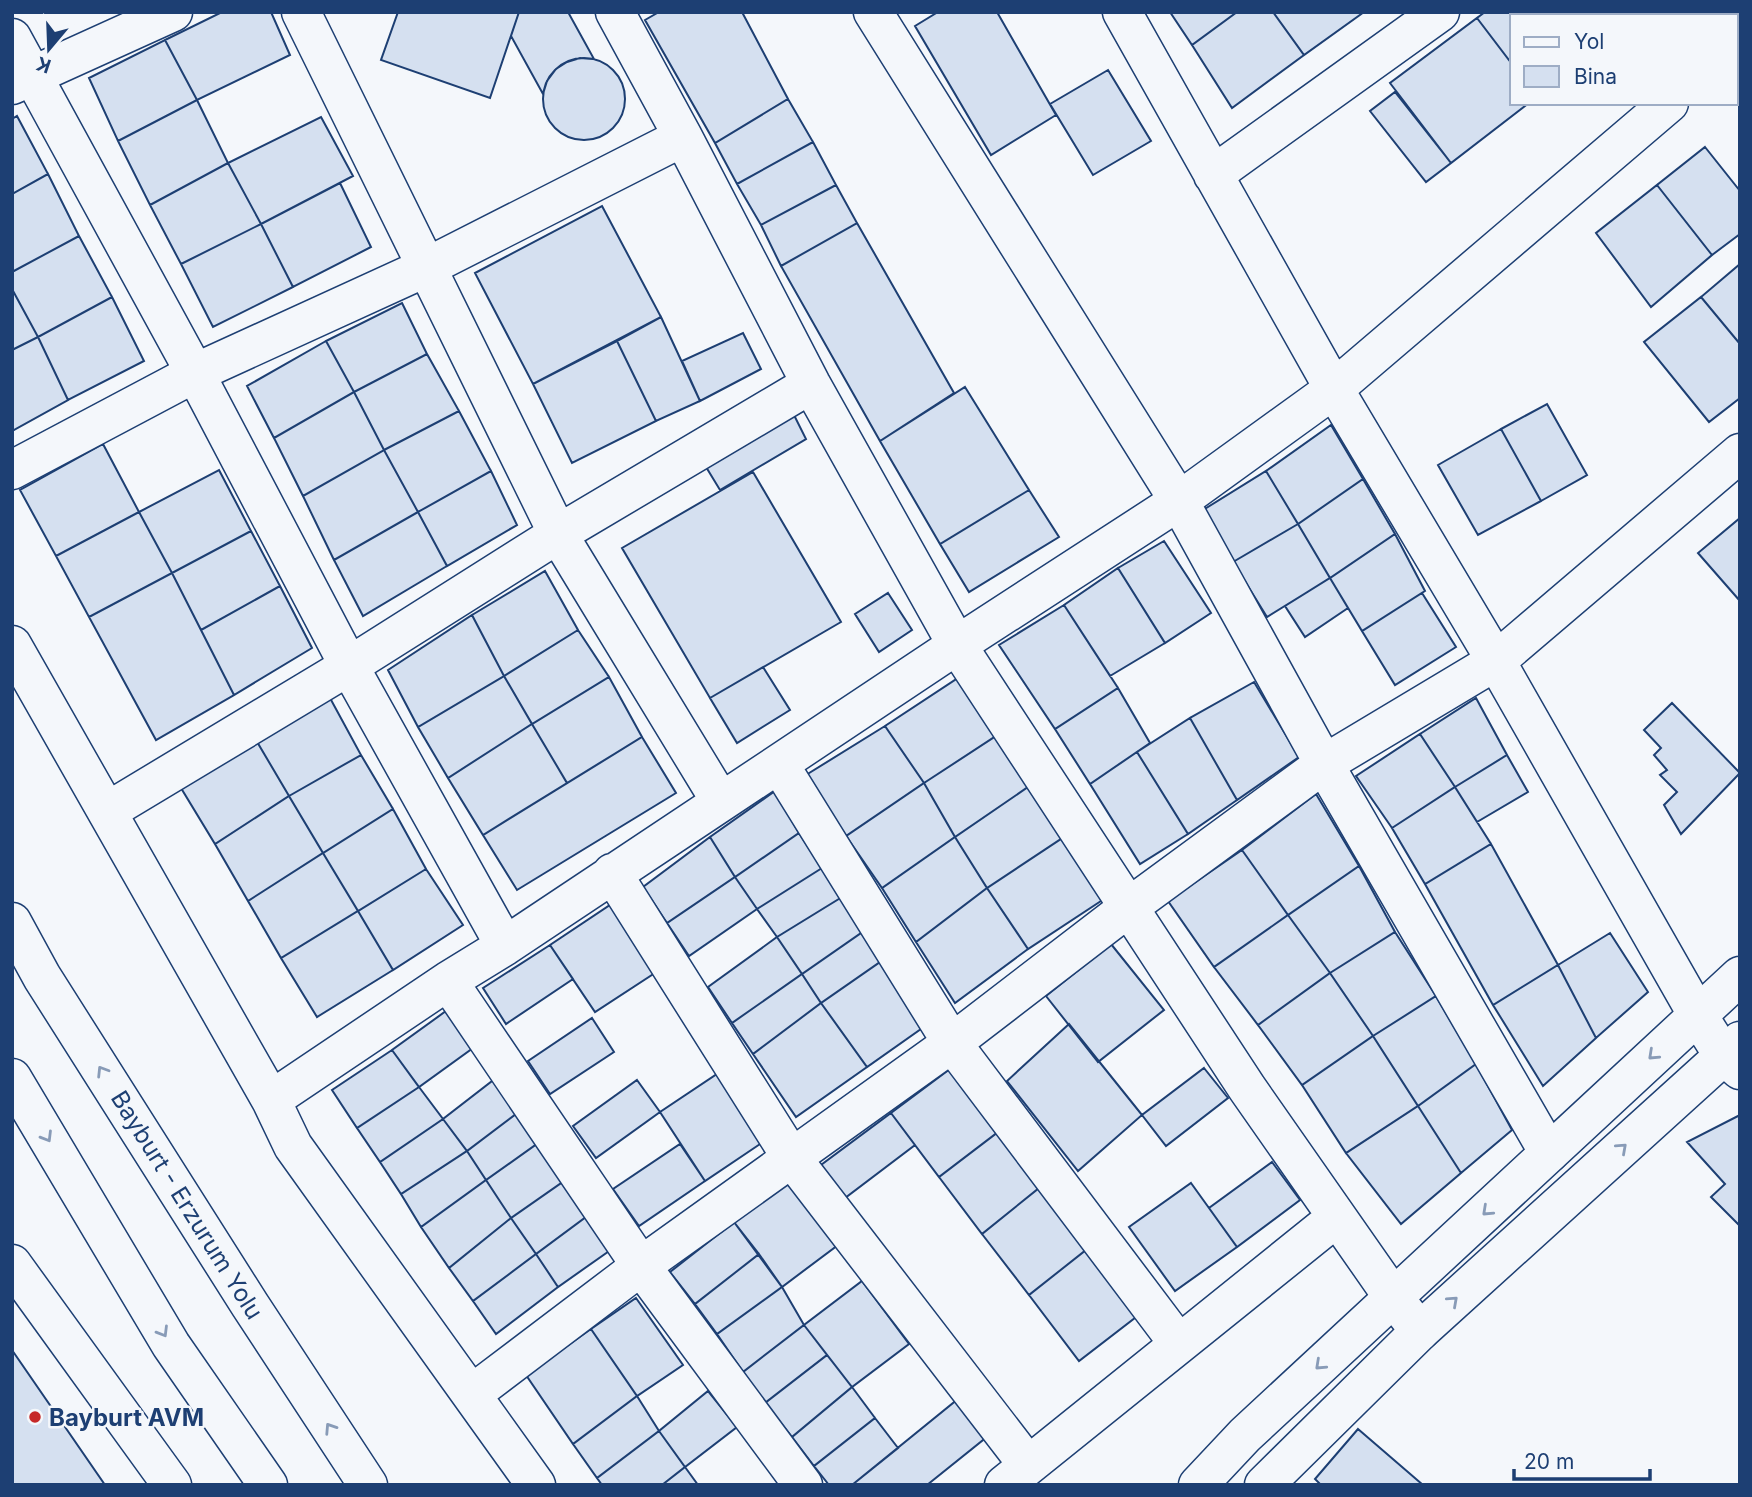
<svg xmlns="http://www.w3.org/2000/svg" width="1752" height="1497" viewBox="0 0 1752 1497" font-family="Inter,sans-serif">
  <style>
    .building { fill: #d5e0f0; stroke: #1d3f73; stroke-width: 2 }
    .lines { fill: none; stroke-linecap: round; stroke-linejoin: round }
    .minor-casing { stroke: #1d3f73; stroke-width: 41 }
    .tertiary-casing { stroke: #1d3f73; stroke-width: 41 }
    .trunk-casing { stroke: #1d3f73; stroke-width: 41 }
    .minor { stroke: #f4f7fb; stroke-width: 38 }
    .tertiary { stroke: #f4f7fb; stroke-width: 38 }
    .trunk { stroke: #f4f7fb; stroke-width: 38 }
    .oneway { stroke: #889bb7 }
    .poi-dot { fill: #c62828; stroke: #f4f7fb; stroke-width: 2.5 }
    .labels { text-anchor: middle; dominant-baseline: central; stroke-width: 5; stroke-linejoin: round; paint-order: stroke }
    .street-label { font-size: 24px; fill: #1d3f73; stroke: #f4f7fb }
    .poi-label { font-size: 24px; font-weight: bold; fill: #1d3f73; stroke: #f4f7fb; text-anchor: start }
  </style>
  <rect width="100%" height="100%" fill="#f4f7fb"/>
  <path class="building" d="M222,12h49l19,43 -93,45 -32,-60z
    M398,12h121l-29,86 -109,-38z
    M519,12h49l26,47 -14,-1 -13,4 -11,7 -9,12 -4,13 -32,-58z
    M659,12h83l46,87 -73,44 -70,-123z
    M938,12h59l59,103 -65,40 -76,-129z
    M1170,12h67l-45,33z
    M1237,12h36l31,43 -72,53 -40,-63z
    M1273,12h91l-60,43z
    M1485,12h49l4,4h-26v48l-35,-46z
    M1616,12h83l-4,4h-76z
    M1477,18l35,46v39h17l-78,60 -61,-80z
    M165,40l32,60 -79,41 -29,-63z
    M543 99a41 41 0 1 1 82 0a41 41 0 1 1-82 0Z
    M1108,70l43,71 -58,34 -43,-71z
    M1395,92l56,71 -25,19 -56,-71z
    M788,99l25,43 -76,42 -22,-41z
    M197,100l31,63 -78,42 -32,-64z
    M17,116l31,58 -36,20v-75z
    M321,117l32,59 -92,48 -33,-61z
    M813,142l23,43 -75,40 -24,-41z
    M1705,147l35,44v43l-28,21 -55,-70z
    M228,163l33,61 -80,40 -31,-59z
    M48,174l31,62 -67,36v-78z
    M340,183l31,64 -78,40 -32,-63z
    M836,185l21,38 -76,43 -20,-41z
    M1657,185l55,70 -61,52 -55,-74z
    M602,206l59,111 -128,67 -58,-111z
    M857,223l97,170 -74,48 -99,-175z
    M261,224l32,63 -80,40 -32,-63z
    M79,236l33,61 -74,40 -26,-48v-17z
    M1740,264v80l-39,-47z
    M12,289l26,48 -26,13z
    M112,297l32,64 -76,39 -30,-63z
    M1701,297l39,47v54l-31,24 -65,-80z
    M402,303l25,51 -73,38 -28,-51z
    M661,317l39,84 -44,20 -39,-80z
    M743,333l18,36 -61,32 -18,-40z
    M38,337l30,63 -56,31v-81z
    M326,341l28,51 -80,46 -27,-52z
    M617,341l39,80 -84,42 -39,-79z
    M427,354l32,57 -75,39 -30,-58z
    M965,387l64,103 -89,54 -60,-103z
    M354,392l30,58 -81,46 -29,-58z
    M1547,404l40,71 -46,26 -40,-72z
    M789,405l17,34 -86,51 -20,-33z
    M459,411l32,60 -73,41 -34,-62z
    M1331,425l32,54 -65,45 -32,-53z
    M1501,429l40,72 -63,34 -40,-70z
    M103,444l36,68 -83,44 -36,-66z
    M384,450l34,62 -84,48 -31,-64z
    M219,470l32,61 -79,42 -33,-61z
    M491,471l26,54 -70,41 -29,-54z
    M1266,471l32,53 -65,38 -30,-52z
    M753,472l88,150 -131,76 -88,-150z
    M1363,479l32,55 -65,44 -32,-54z
    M1029,490l30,47 -90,55 -29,-48z
    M139,512l33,61 -83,44 -33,-61z
    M418,512l29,54 -84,50 -29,-56z
    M1740,518v83l-42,-48z
    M1298,524l32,54 -63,39 -34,-55z
    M251,531l29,55 -79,44 -29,-57z
    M1395,534l30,57 -63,40 -32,-53z
    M1164,541l47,72 -46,30 -47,-75z
    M1118,568l47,75 -55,33 -46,-71z
    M545,571l33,59 -74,46 -32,-61z
    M172,573l62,122 -78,45 -67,-123z
    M1330,578l18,30 -43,29 -20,-31z
    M280,586l32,62 -78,47 -33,-65z
    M888,593l24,37 -33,22 -24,-38z
    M1422,593l34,54 -61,38 -33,-54z
    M1064,605l54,83 -63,41 -56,-84z
    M472,615l32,61 -86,51 -30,-57z
    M578,630l31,47 -77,47 -28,-48z
    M763,667l27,43 -53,33 -27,-45z
    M504,676l28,48 -84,54 -30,-51z
    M609,677l33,60 -75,46 -35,-59z
    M958,678l38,58 -72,47 -39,-57z
    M1254,682l45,75 -62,43 -47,-82z
    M1118,688l32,55 -60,41 -35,-55z
    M330,698l31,57 -72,41 -33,-56z
    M1476,698l31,57 -52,32 -35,-53z
    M1672,703l68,70 -59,61 -17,-29 13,-13 -17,-17 7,-5 -13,-15 7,-7 -17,-18z
    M1190,718l47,82 -49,34 -51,-82z
    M532,724l35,59 -84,52 -35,-57z
    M885,726l39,57 -78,53 -40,-61z
    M1420,734l35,53 -63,41 -36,-52z
    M996,736l32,51 -73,50 -31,-54z
    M642,737l34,56 -159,97 -34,-55z
    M256,740l33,56 -74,48 -34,-56z
    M1137,752l51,82 -48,30 -50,-80z
    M361,755l32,54 -70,44 -34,-57z
    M1507,755l21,37 -51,30 -22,-35z
    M924,783l31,54 -73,51 -36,-52z
    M1028,787l36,50 -77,51 -32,-51z
    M1455,787l36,57 -66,40 -33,-56z
    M775,791l24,42 -64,44 -25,-40z
    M1316,794l43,72 -71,49 -46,-65z
    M289,796l34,57 -75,48 -33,-57z
    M393,809l33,60 -68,42 -35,-58z
    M799,833l23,35 -65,41 -22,-32z
    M710,837l25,40 -68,46 -24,-36z
    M955,837l32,51 -71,54 -34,-54z
    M1064,837l40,62 -76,50 -41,-61z
    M1491,844l67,121 -65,40 -68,-121z
    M1242,850l46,65 -74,52 -46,-66z
    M323,853l35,58 -77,47 -33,-57z
    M1359,866l36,66 -65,41 -42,-58z
    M822,868l20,29 -65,40 -20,-28z
    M426,869l37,56 -70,45 -35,-59z
    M735,877l22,32 -68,47 -22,-33z
    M987,888l41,61 -73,54 -39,-61z
    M842,897l22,34 -62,43 -25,-37z
    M616,901l45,68 -66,43 -45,-67z
    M358,911l35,59 -76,47 -36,-59z
    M1288,915l42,58 -72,52 -44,-58z
    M864,931l19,29 -62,43 -19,-29z
    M1395,932l41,64 -63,40 -43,-63z
    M1610,933l38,59 -52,46 -38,-73z
    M777,937l25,37 -70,49 -24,-36z
    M1111,944l53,66 -66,52 -52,-66z
    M550,945l23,34 -67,45 -23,-36z
    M883,960l45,64 -61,43 -46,-64z
    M1558,965l38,73 -53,48 -50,-81z
    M1330,973l43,63 -71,49 -44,-60z
    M802,974l19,29 -68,51 -21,-31z
    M1436,996l40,68 -58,42 -45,-70z
    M821,1003l46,64 -71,50 -43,-63z
    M446,1011l27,37 -54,39 -27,-37z
    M592,1018l22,34 -64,42 -22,-33z
    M1069,1024l73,91 -64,56 -71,-90z
    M1373,1036l45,70 -72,47 -44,-68z
    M392,1050l27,37 -62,41 -25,-38z
    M1476,1064l36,66 -51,43 -43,-67z
    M954,1066l48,63 -63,48 -48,-64z
    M1204,1068l24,30 -62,48 -24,-31z
    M723,1070l46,68 -64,43 -45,-69z
    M496,1078l24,33 -53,40 -24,-32z
    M637,1080l23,32 -64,46 -23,-32z
    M419,1087l24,32 -63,43 -23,-34z
    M1418,1106l43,67 -60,51 -55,-71z
    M520,1111l21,30 -55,39 -19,-29z
    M891,1113l24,32 -70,53 -24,-33z
    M1740,1115v111l-29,-29 14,-13 -38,-42z
    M443,1119l24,32 -66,43 -21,-32z
    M1002,1129l42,55 -62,50 -43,-57z
    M541,1141l26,38 -56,39 -25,-38z
    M680,1144l25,37 -66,45 -26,-37z
    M467,1151l19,29 -65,47 -20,-33z
    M1272,1162l28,38 -63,47 -28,-39z
    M792,1178l50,64 -60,45 -48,-65z
    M567,1179l23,35 -54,40 -25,-36z
    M486,1180l25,38 -62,50 -28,-41z
    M1191,1183l46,64 -62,44 -46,-64z
    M1044,1184l47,62 -62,49 -47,-61z
    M590,1214l22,35 -54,38 -22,-33z
    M511,1218l25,36 -63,47 -24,-33z
    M734,1222l25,32 -64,50 -25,-32z
    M1091,1246l49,68 -61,47 -50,-66z
    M536,1254l22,33 -62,47 -23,-33z
    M759,1254l23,33 -65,47 -22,-30z
    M862,1281l47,63 -57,43 -48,-62z
    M782,1287l22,38 -61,47 -26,-38z
    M636,1298l47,67 -46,31 -46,-67z
    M804,1325l23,30 -62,48 -22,-31z
    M591,1329l46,67 -64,48 -47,-69z
    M12,1350l93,135h-93z
    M827,1355l25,32 -60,50 -27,-34z
    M852,1387l23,31 -61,48 -22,-29z
    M708,1391l29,36 -52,40 -26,-36z
    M637,1396l22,35 -62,47 -24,-34z
    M958,1399l30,37 -61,49h-75z
    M875,1418l23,30 -46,37h-23l-15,-19z
    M1358,1429l65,56h-102l-6,-6z
    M659,1431l26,36 -23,18h-60l-5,-7z
    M685,1467l13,18h-36z"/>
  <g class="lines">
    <g class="minor-casing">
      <path id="minor" d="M301,12l257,522 163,268
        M615,12l68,125 128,247 146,261 290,443 146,209 27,34
        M873,12l306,489 145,263 225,389
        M1122,12l212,377 162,272 201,353 26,41 17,15
        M12,38l183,335 154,293 156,280
        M1736,46l4,-3
        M12,85l161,-73
        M1213,175l227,-163
        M12,470l183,-97 232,-106 256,-130
        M12,645l259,455 22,46 243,339
        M779,764l173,279 227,301
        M108,811l241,-145 209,-132 253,-150
        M612,873l179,284 237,308
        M448,981l193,285 162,219
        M271,1100l177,-119 57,-35 452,-301 222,-144 155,-112 335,-286
        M12,1264l160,221
        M472,1394l169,-128 311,-223 177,-136 195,-143 172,-103 244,-208
        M1004,1485l333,-268"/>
    </g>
    <g class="tertiary-casing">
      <path id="tertiary" d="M1198,1485l47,-50 495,-459
        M1264,1485l156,-154 320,-290"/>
    </g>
    <g class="trunk-casing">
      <path id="trunk" d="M12,922l30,55 208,328 118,180
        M12,1078l159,267 97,140"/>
    </g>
    <use href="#minor" class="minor"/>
    <use href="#tertiary" class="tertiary"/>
    <use href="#trunk" class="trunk"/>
  </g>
  <defs><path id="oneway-chevron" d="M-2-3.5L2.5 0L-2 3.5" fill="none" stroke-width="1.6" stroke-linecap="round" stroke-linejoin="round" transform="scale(1.75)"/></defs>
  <g class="oneway">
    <use href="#oneway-chevron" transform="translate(1653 1055) rotate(137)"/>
    <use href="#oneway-chevron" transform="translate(102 1071) rotate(-122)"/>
    <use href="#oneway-chevron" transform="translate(47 1137) rotate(59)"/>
    <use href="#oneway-chevron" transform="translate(1622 1148) rotate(-42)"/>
    <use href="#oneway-chevron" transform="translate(1487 1211) rotate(137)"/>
    <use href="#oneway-chevron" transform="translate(1453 1301) rotate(-42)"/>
    <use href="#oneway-chevron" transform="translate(163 1332) rotate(59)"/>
    <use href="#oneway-chevron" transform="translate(1320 1365) rotate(137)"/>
    <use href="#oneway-chevron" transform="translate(330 1428) rotate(-123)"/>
  </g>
  <circle class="poi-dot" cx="35" cy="1417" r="7"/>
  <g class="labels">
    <g class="street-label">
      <text transform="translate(187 1205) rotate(58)">Bayburt - Erzurum Yolu</text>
    </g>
    <g class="poi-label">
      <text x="49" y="1417">Bayburt AVM</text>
    </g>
  </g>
  <rect width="1752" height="1497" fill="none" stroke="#1d3f73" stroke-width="28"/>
  <rect x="1510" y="14" width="228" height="91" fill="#f4f7fb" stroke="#9eadc5" stroke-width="2"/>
  <rect x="1524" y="37" width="35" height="10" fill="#f4f7fb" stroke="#9eadc5" stroke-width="2"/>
  <text x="1574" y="49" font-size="21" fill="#1d3f73">Yol</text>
  <rect x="1524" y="66" width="35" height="21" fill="#d5e0f0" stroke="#9eadc5" stroke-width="2"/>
  <text x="1574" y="84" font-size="21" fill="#1d3f73">Bina</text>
  <g transform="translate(49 49) rotate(199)" stroke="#f4f7fb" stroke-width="5" paint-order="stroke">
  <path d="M0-5L12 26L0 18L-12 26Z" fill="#1d3f73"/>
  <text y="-10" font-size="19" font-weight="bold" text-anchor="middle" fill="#1d3f73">K</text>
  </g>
  <path d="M1514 1469v10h136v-10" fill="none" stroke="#1d3f73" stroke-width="3.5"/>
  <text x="1524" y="1469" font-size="21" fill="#1d3f73" stroke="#f4f7fb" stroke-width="5" paint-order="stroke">20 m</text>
</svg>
